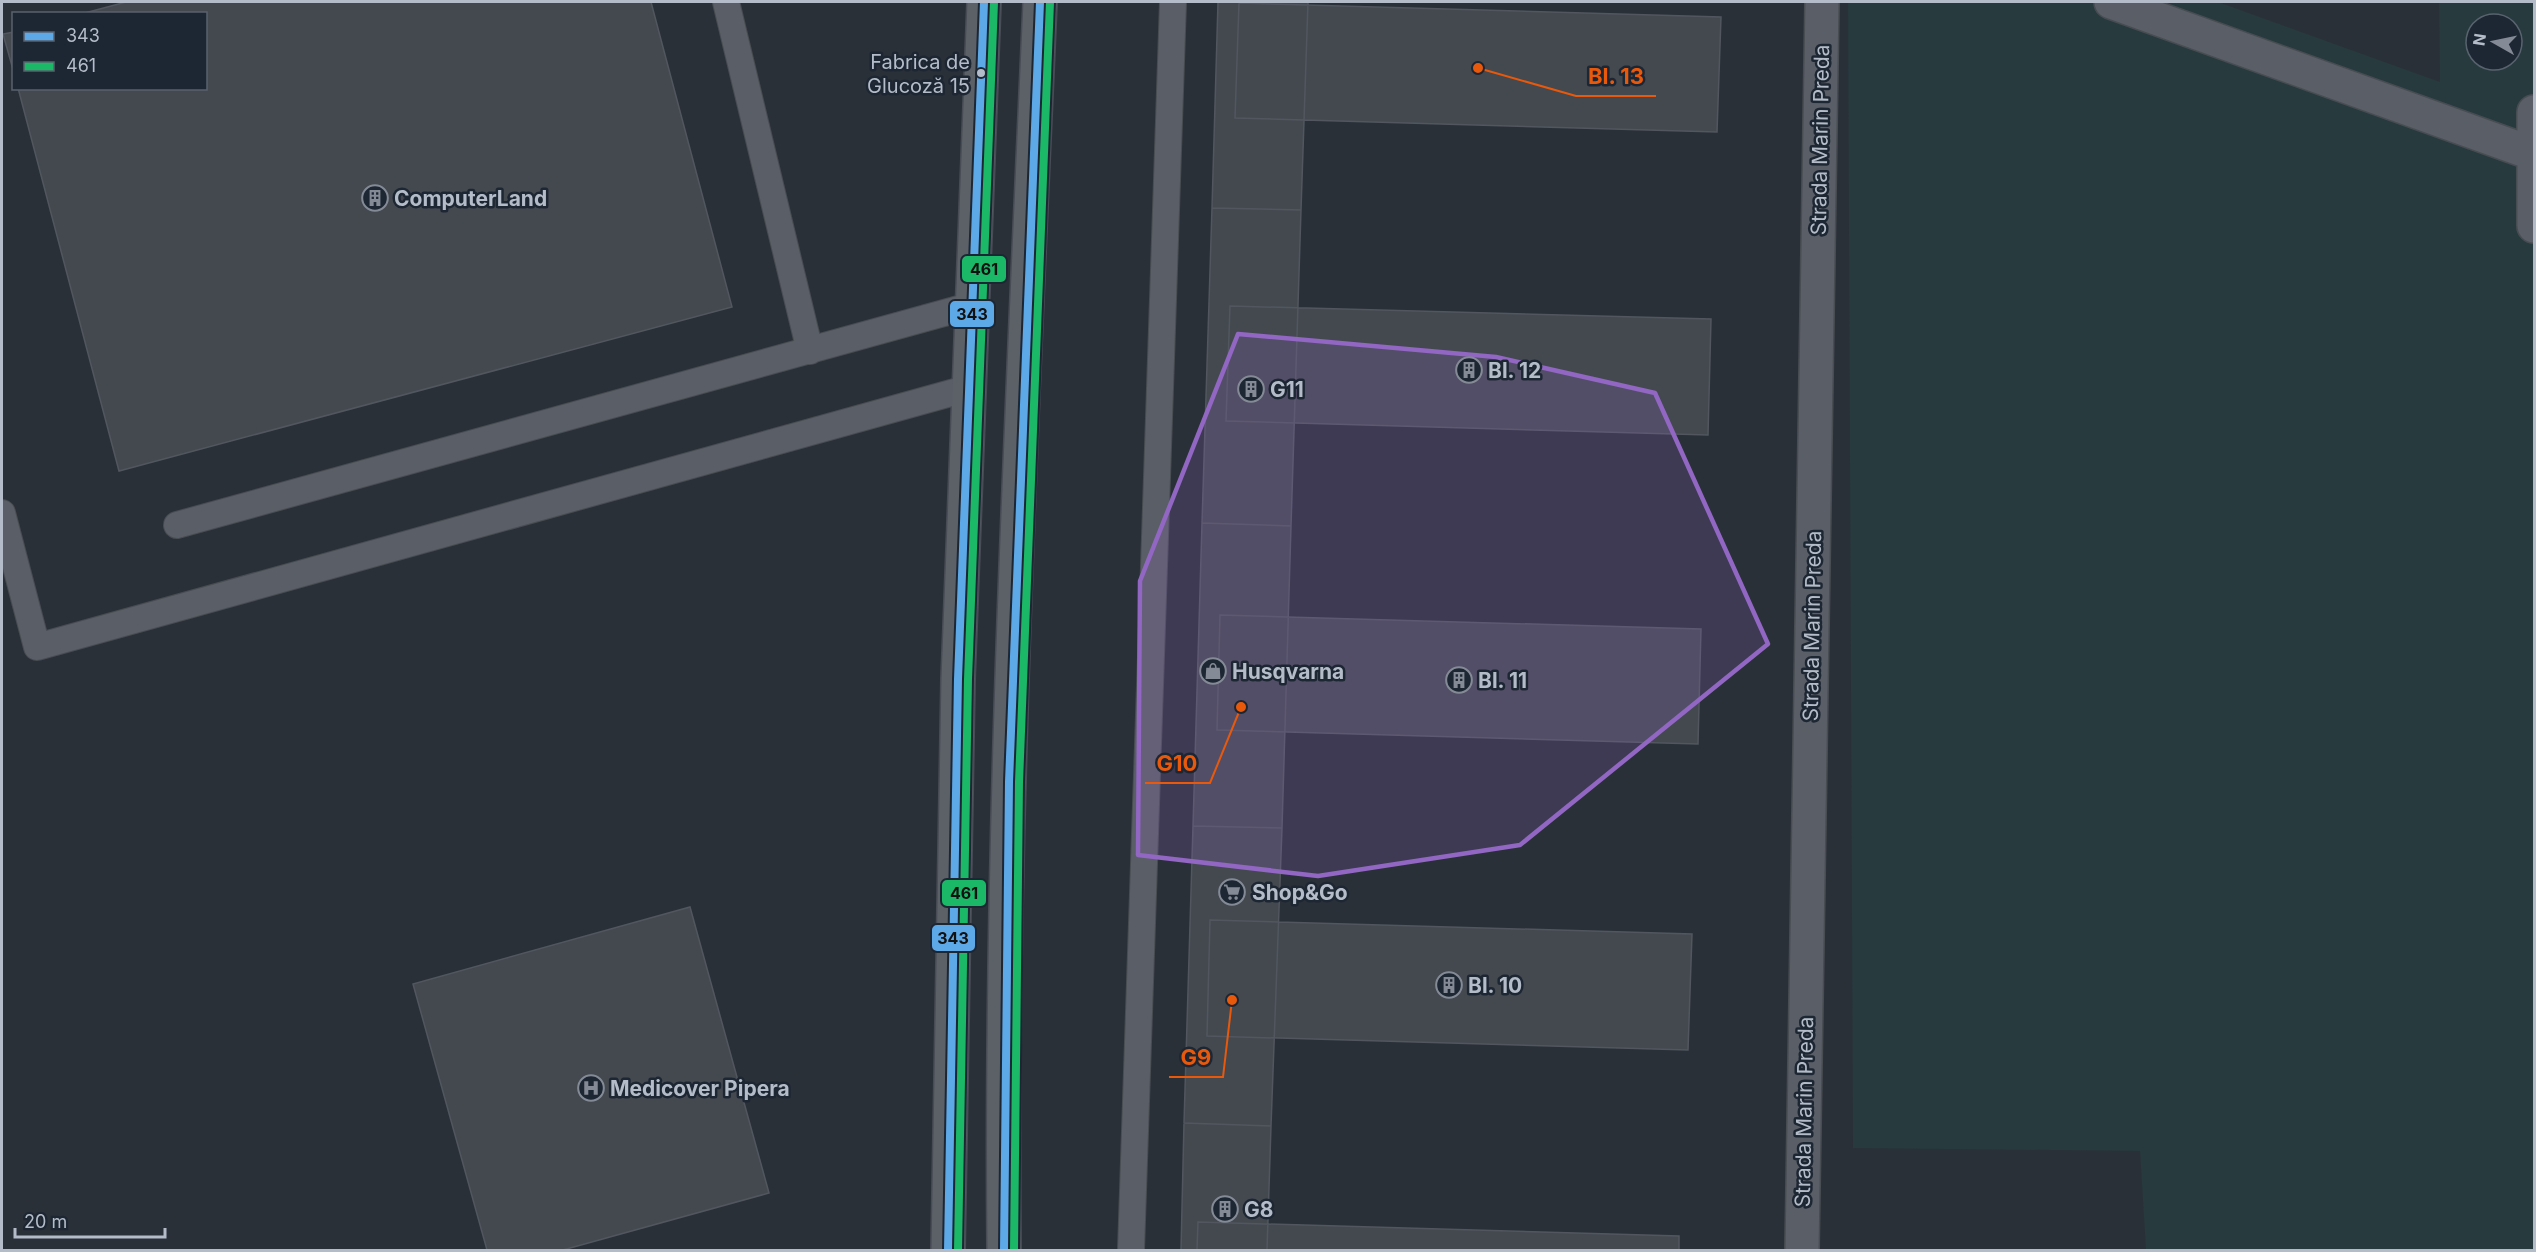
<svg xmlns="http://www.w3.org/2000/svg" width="2536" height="1252" viewBox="0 0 2536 1252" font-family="Inter,sans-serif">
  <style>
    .green { fill: #273a3e; fill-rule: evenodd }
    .building { fill: #444950; stroke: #52575f; stroke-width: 1.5 }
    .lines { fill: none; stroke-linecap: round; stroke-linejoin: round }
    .lane-casing { stroke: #484c53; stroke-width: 28 }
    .street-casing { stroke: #484c53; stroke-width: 36 }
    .primary-casing { stroke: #484c55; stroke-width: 36 }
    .lane { stroke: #5a5e66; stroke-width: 26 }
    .street { stroke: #5a5e66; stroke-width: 33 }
    .primary { stroke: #5c6168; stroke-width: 33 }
    .bus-1-casing { stroke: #1d2633; stroke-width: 12 }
    .bus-2-casing { stroke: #1d2633; stroke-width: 12 }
    .bus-1 { stroke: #5da8e6; stroke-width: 8 }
    .bus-2 { stroke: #1ab867; stroke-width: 8 }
    .marked { fill: #9266c3; fill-opacity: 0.2; stroke: #9266c3; stroke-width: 4.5; stroke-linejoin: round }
    .bus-dot { fill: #b4bcc9; stroke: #1d2633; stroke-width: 2 }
    .labels { text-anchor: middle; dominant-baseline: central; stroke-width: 5; stroke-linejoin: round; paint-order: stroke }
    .bus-label { font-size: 20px; fill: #b4bcc9; stroke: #1d2633; text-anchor: end }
    .street-label { font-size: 21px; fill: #b4bcc9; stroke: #1d2633 }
    .poi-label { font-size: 21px; font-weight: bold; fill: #b4bcc9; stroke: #1d2633; text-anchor: start }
    .leader { fill: none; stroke: #e8590c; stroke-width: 2 }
    .callout-dot { fill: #e8590c; stroke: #1d2633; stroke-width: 2 }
    .callout-label { font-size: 22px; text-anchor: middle; font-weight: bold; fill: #e8590c; stroke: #1d2633; stroke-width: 5; stroke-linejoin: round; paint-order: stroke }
    .line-badge { stroke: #1d2633; stroke-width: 2 }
    .pale-badge-label { font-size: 16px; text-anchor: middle; font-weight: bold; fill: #111 }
  </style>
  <rect width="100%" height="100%" fill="#2a3038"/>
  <path class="green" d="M1848,2h370l222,80 -1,-80h95v1248h-388l-6,-99 -287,-3zM2476,24h36v36h-36z"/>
  <path class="building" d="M126,2h525l81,305 -613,164 -101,-383h188v-74h-125z
    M1218,2h90l-7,208 -89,-2z
    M1239,3l482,14 -4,115 -482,-14z
    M14,32v41l-11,-39z
    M1212,208l89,2 -10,316 -89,-3z
    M1230,306l481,13 -3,116 -482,-14z
    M1202,523l89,3 -9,302 -89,-2z
    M1220,615l481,14 -3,115 -481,-14z
    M1193,826l89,2 -11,298 -87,-3z
    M690,907l79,286 -206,57h-76l-74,-266z
    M1210,920l482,14 -4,116 -481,-14z
    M1184,1123l87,3 -4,124h-86z
    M1198,1222l481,14v14h-482z"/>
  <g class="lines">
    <g class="lane-casing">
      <path id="lane" d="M726,2l84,349
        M2,513l35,134 932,-259
        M177,525l796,-220
        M1131,1250l42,-1248"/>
    </g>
    <g class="street-casing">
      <path id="street" d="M2111,2l423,152
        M2534,112v114
        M1802,1250l20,-1248"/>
    </g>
    <g class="primary-casing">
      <path id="primary" d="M948,1250l10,-571 26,-677
        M1004,1250c-4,-416 18,-832 36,-1248"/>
    </g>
    <use href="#lane" class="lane"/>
    <use href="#street" class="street"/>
    <use href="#primary" class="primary"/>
    <g class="bus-1-casing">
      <path id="bus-1" d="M948,1250l10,-571 26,-677
        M1004,1250l5,-468 31,-780"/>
    </g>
    <g class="bus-2-casing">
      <path id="bus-2" d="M958,1250l10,-571 26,-677
        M1014,1250l5,-468 31,-780"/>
    </g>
    <use href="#bus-1" class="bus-1"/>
    <use href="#bus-2" class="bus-2"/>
  </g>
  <path class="marked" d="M1238,334l258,23 159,36 113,251 -248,201 -202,31 -180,-21 2,-274z"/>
  <defs>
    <g id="building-ring" transform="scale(1.35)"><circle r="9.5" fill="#1d2633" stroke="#848b96" stroke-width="1.5"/><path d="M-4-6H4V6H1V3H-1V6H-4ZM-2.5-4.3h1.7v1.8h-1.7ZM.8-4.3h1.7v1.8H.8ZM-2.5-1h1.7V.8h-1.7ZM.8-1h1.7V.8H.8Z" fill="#848b96"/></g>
    <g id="shop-ring" transform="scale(1.35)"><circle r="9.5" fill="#1d2633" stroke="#848b96" stroke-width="1.5"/><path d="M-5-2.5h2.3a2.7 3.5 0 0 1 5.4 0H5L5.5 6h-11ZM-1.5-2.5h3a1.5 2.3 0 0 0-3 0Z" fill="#848b96"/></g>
    <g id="supermarket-ring" transform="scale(1.35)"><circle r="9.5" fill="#1d2633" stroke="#848b96" stroke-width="1.5"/><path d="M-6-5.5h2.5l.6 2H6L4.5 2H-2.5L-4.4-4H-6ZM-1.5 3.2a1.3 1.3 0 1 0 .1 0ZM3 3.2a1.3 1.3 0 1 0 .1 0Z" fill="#848b96"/></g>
    <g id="hospital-ring" transform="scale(1.35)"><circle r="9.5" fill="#1d2633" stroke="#848b96" stroke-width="1.5"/><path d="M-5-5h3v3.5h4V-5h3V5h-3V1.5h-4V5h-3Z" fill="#848b96"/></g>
  </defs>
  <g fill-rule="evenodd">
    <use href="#building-ring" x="375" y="198"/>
    <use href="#building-ring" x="1469" y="370"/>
    <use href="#building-ring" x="1251" y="389"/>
    <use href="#shop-ring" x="1213" y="671"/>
    <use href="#building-ring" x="1459" y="680"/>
    <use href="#supermarket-ring" x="1232" y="892"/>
    <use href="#building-ring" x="1449" y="985"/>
    <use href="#hospital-ring" x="591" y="1088"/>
    <use href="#building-ring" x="1225" y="1209"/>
  </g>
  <circle class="bus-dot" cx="981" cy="73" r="5"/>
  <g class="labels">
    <g class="bus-label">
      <text x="970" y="62">Fabrica de<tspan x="970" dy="24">Glucoză 15</tspan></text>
    </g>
    <g class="street-label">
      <text transform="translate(1820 140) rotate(-89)">Strada Marin Preda</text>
      <text transform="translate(1812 626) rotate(-89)">Strada Marin Preda</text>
      <text transform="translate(1804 1112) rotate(-89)">Strada Marin Preda</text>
    </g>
    <g class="poi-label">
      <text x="394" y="198">ComputerLand</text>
      <text x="1488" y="370">Bl. 12</text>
      <text x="1270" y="389">G11</text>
      <text x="1232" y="671">Husqvarna</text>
      <text x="1478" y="680">Bl. 11</text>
      <text x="1252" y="892">Shop&amp;Go</text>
      <text x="1468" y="985">Bl. 10</text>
      <text x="610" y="1088">Medicover Pipera</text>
      <text x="1244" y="1209">G8</text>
    </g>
  </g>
  <path class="leader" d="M1478 68L1576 96H1656M1241 707L1210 783H1145M1232 1000L1223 1077H1169"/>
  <g class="callout-dot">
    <circle cx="1478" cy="68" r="6"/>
    <circle cx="1241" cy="707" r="6"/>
    <circle cx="1232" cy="1000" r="6"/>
  </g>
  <g class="callout-label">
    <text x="1616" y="84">Bl. 13</text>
    <text x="1177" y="771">G10</text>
    <text x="1196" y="1065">G9</text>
  </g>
  <g class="line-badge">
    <rect x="961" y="255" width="46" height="28" rx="6" fill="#1ab867"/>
    <rect x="949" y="300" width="46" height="28" rx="6" fill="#5da8e6"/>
    <rect x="941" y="879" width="46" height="28" rx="6" fill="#1ab867"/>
    <rect x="931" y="924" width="45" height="28" rx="6" fill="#5da8e6"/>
  </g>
  <g class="pale-badge-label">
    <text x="984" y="275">461</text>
    <text x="972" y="320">343</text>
    <text x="964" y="899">461</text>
    <text x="953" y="944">343</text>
  </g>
  <rect width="2536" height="1252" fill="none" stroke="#b4bcc9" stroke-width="6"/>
  <rect x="12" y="12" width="195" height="78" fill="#1d2633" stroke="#59626f" stroke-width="1.5"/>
  <rect x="24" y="32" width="30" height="9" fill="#5da8e6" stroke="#59626f" stroke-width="1.5"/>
  <text x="66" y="42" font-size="18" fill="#b4bcc9">343</text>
  <rect x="24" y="62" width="30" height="9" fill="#1ab867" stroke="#59626f" stroke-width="1.5"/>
  <text x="66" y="72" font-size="18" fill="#b4bcc9">461</text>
  <g transform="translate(2494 42) rotate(279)"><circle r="28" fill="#1d2633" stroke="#59626f" stroke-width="1.5"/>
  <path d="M0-4.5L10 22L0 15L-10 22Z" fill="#848b96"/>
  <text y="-9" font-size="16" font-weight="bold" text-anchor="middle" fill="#b4bcc9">N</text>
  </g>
  <path d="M15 1228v9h150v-9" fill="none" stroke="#b4bcc9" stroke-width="3"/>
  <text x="24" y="1228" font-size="18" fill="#b4bcc9" stroke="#1d2633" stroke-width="4.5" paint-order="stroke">20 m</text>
</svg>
